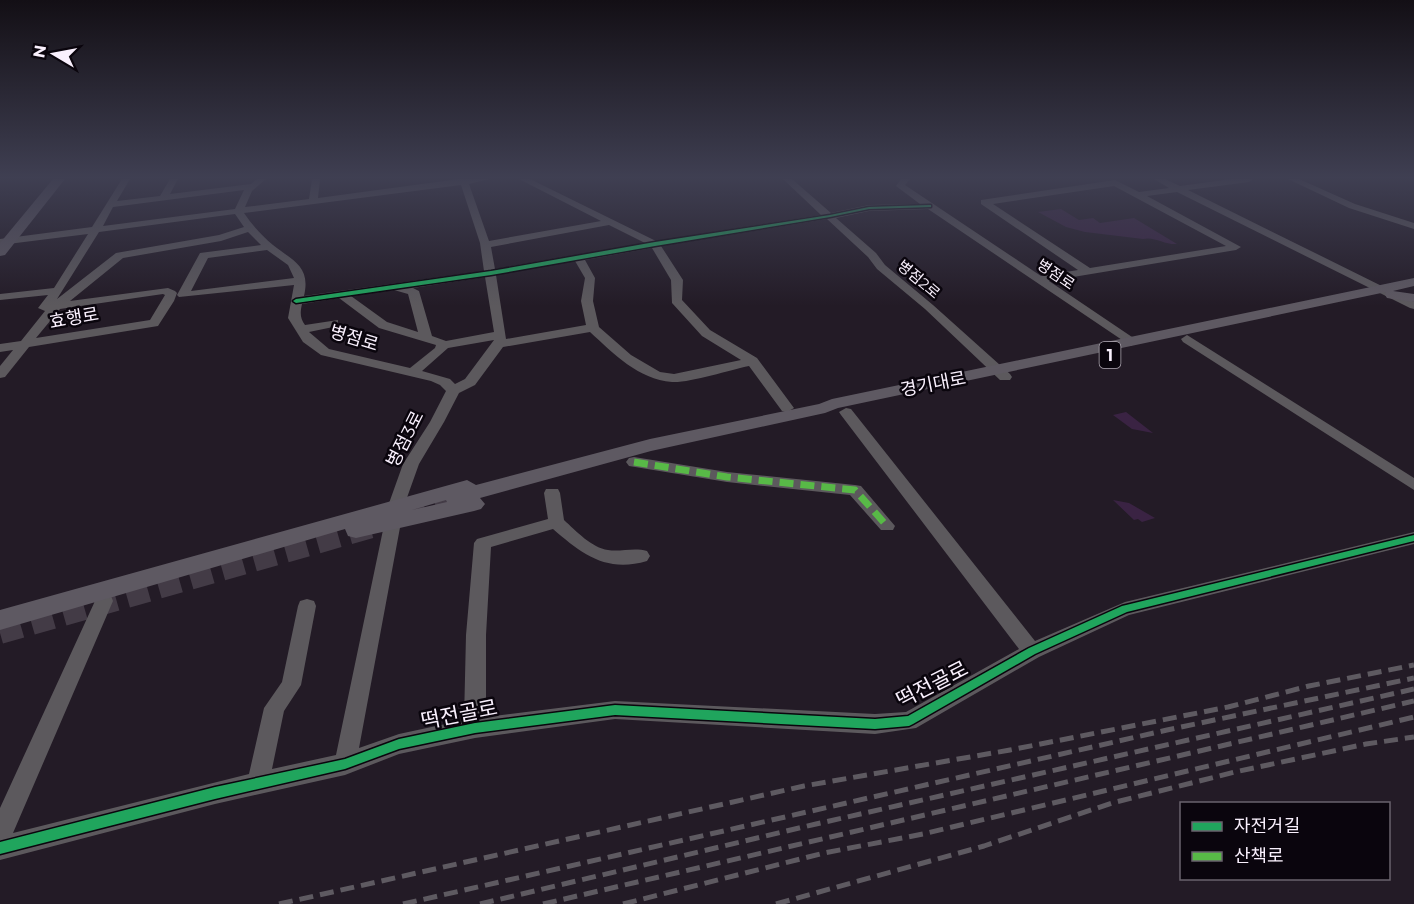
<svg xmlns="http://www.w3.org/2000/svg" width="1414" height="904" viewBox="0 0 1414 904" font-family="Montserrat,'Noto Sans KR',sans-serif">
  <style>
    .green { fill: #3a2343 }
    .lines { fill: none; stroke-linecap: round; stroke-linejoin: round }
    .major-tunnel { stroke: #433b46; stroke-width: 22; stroke-dasharray: 22 11; stroke-linecap: butt }
    .minor { fill: #5c595d; fill-rule: evenodd }
    .major { fill: #5e5962; fill-rule: evenodd }
    .rail { stroke: #5e5a61; stroke-width: 5; stroke-dasharray: 14 7; stroke-linecap: butt }
    .quiet { stroke: #58b947; stroke-width: 7; stroke-dasharray: 14 7; stroke-linecap: butt }
    .cycleway-casing { stroke: #0a050d; stroke-width: 3 }
    .cycleway { fill: #20a55d; fill-rule: evenodd }
    .labels { text-anchor: middle; dominant-baseline: central; stroke-width: 5; stroke-linejoin: round; paint-order: stroke }
    .far-street-label { font-size: 15px; fill: #f9f0fd; stroke: #0a050d }
    .shield { fill: #0a050d; stroke: #b1aab5; stroke-width: 1.5 }
    .shield-label { font-size: 16px; font-weight: bold; fill: #f9f0fd }
    .street-label { font-size: 18px; fill: #f9f0fd; stroke: #0a050d }
    .near-street-label { font-size: 21px; fill: #f9f0fd; stroke: #0a050d }
  </style>
  <rect width="100%" height="100%" fill="#231b26"/>
  <path class="green" d="M1061,209l18,11 14,-2 7,5 34,-5 43,26c-12,1 -23,-8 -34,-5l-58,-7 -19,-5 -28,-15z
    M1126,412l27,21 -21,-4 -19,-14z
    M1113,500l16,3 26,15 -13,4 -4,-3 -4,1z"/>
  <g class="lines">
    <path class="major-tunnel" d="M403,512l52,-14
      M0,633l372,-106"/>
    <path class="minor" d="M122,179h8l-13,22 43,-5 10,-17h8l-8,15 81,-10 6,-5h9l-14,12 -7,16 64,-8 3,-20h8l-2,19 141,-19h30l-20,5 20,57 112,-20 -82,-42h11l126,62 165,-26 -38,-36h9l39,34 38,-8 51,-1 -24,-18 5,-7h9l-5,6 136,91 37,-6 -97,-66v-4l134,-20 24,12 30,-4 -15,-9h11l15,7 51,-7h22l-4,3 -61,8 226,112v7l-4,-1 -233,-116 -30,4 94,51 -5,3 -187,31 86,58 2,3 -6,4 -203,-137 -59,2 -33,7 40,35 9,12 48,40 77,69 2,3 -2,3h-10l-75,-71 -48,-40 -9,-12 -41,-38 -166,27 22,34 -1,20 28,30 47,28 37,50 -7,4 -5,-1 -33,-45c-20,4 -59,17 -77,16 -34,-3 -58,-28 -82,-50l-87,15 -28,38 -16,8 -15,29 -25,42 -15,42 -45,242 40,-14 65,-14 2,-85 8,-92 3,-4 71,-20 -4,-26 2,-4h12l2,4 4,27c12,11 28,28 44,30 13,2 26,-3 39,1l3,5 -3,5c-41,12 -65,-7 -94,-32l-62,18 -5,88v82l129,-16 260,13 31,-2 113,-63 -178,-234 -2,-3 7,-4 5,1 184,232 90,-39 289,-70v12l-285,71 -90,42 -123,71 -41,6 -260,-15 -140,19 -76,16 -54,21 -130,29 -215,56v-52l95,-207 2,-5 7,-2 7,2 2,5 -100,232 236,-59 15,-66 18,-26 16,-76 2,-5 7,-2 7,2 2,5 -15,79 -17,26 -12,58 64,-14 52,-249 15,-42 27,-42 16,-31 -6,-6 -9,-4 -110,-26 -18,-13 -15,-24 6,-33 -115,12 -2,-2 23,-42 61,-8 -13,-13 -27,9 -98,17 -53,43 98,-13 7,3 2,2 -3,8 -16,25 -129,21 -24,30 -5,1v-12l13,-16 -13,2v-8l21,-3 24,-30 -7,-3 10,-13 -48,5v-6l54,-6 34,-54 -88,11v-6l92,-12zM461,185l19,58 4,28 -180,25c7,-30 -11,-35 -31,-51 -11,-9 -21,-20 -29,-32zM1114,186l112,60 -136,22 -97,-64zM244,190l-9,19 -132,17 10,-19zM235,214l9,13 -25,8 -103,18 -59,46 42,-67zM609,225l36,18 -150,26 -4,-22zM652,248l19,32 1,23 30,33 39,24 -67,14 -14,-2 -29,-17 -32,-28 -6,-26 2,-23 -10,-18zM267,250l21,15 6,13 -103,13 17,-33zM575,261l10,17 -4,23 5,24 -80,14 -10,-64zM485,277l9,55 -48,9 -14,-5 -13,-45 -6,-3zM394,290l14,4 10,38 -31,-10 -36,-26zM163,294l2,1 -15,25 -114,18 24,-29zM339,298l40,30 57,17 -1,3 -25,20 -81,-19 -20,-17 29,-6v-6l-33,5c-5,-7 -5,-12 -3,-21zM494,340l-29,39 -10,5 -5,-5 -28,-8 26,-23z
      M1288,179h11l56,25 59,19v6l-65,-21z
      M1187,335l227,143v12l-231,-148 -2,-3z
      M634,457l93,15 128,13 6,1 34,40 -2,4h-12l-31,-35 -123,-13 -98,-16 -3,-4 3,-4z"/>
    <path class="major" d="M53,179h12l-60,76 -5,1v-13z
      M1414,278v8l-21,5 21,3v8l-27,-4 -2,-3 1,-3 -548,116 -13,5 -174,38 -171,47 5,6 -4,5 -7,2 -118,27 -8,-2 -3,-7 -345,101v-20l467,-130 9,5 174,-46 169,-35 13,-5zM446,500l1,2 -35,8z"/>
    <path class="rail" d="M279,904l525,-118 206,-36 218,-43 81,-21 105,-21
      M403,904l764,-174 247,-52
      M480,904l336,-80 598,-135
      M543,904l871,-203
      M623,904l201,-51 99,-19 491,-117
      M776,904l208,-58 128,-43 123,-31 131,-28 48,-7"/>
    <path class="quiet" d="M634,462l93,15 128,13 32,36"/>
    <g class="cycleway-casing">
      <path id="cycleway" d="M929,205h2v2l-62,2 -39,8 -175,29 -164,29 -195,28 -3,-2 3,-2 195,-28 164,-29 175,-27 39,-8z
        M1414,535v6l-287,71 -92,42 -122,70 -4,2 -34,3 -260,-14 -140,18 -76,16 -54,20 -130,30 -215,55v-12l215,-55 130,-28 54,-20 76,-16 140,-18 260,14 33,-3 121,-68 93,-42z"/>
    </g>
    <use href="#cycleway" class="cycleway"/>
  </g>
  <linearGradient id="sky" x2="0" y2="1"><stop stop-color="#130f15"/><stop offset="0.58" stop-color="#3f3f52"/><stop offset="1" stop-color="#3f3f52" stop-opacity="0"/></linearGradient>
  <rect width="1414" height="306" fill="url(#sky)"/>
  <g class="labels">
    <g class="far-street-label">
      <text transform="translate(1056 274) rotate(34)">병점로</text>
      <text transform="translate(919 279) rotate(40)">병점2로</text>
    </g>
    <rect class="shield" x="1099.5" y="342" width="21" height="26" rx="4.5"/>
    <g class="shield-label">
      <text x="1110" y="355">1</text>
    </g>
    <g class="street-label">
      <text transform="translate(74 318) rotate(-10)">효행로</text>
      <text transform="translate(354 338) rotate(17)">병점로</text>
      <text transform="translate(933 384) rotate(-11)">경기대로</text>
      <text transform="translate(405 439) rotate(-63)">병점3로</text>
    </g>
    <g class="near-street-label">
      <text transform="translate(932 684) rotate(-27)">떡전골로</text>
      <text transform="translate(459 714) rotate(-11)">떡전골로</text>
    </g>
  </g>
  <rect x="1180" y="802" width="210" height="78" fill="#0a050d" stroke="#6a636d" stroke-width="1.5"/>
  <rect x="1192" y="822" width="30" height="9" fill="#20a55d" stroke="#6a636d" stroke-width="1.5"/>
  <text x="1234" y="832" font-size="18" fill="#f9f0fd">자전거길</text>
  <rect x="1192" y="852" width="30" height="9" fill="#58b947" stroke="#6a636d" stroke-width="1.5"/>
  <text x="1234" y="862" font-size="18" fill="#f9f0fd">산책로</text>
  <g transform="translate(54 54) rotate(280)" stroke="#0a050d" stroke-width="4.5" paint-order="stroke">
  <path d="M0-4.5L10 22L0 15L-10 22Z" fill="#f9f0fd"/>
  <text y="-9" font-size="16" font-weight="bold" text-anchor="middle" fill="#f9f0fd">N</text>
  </g>
</svg>
